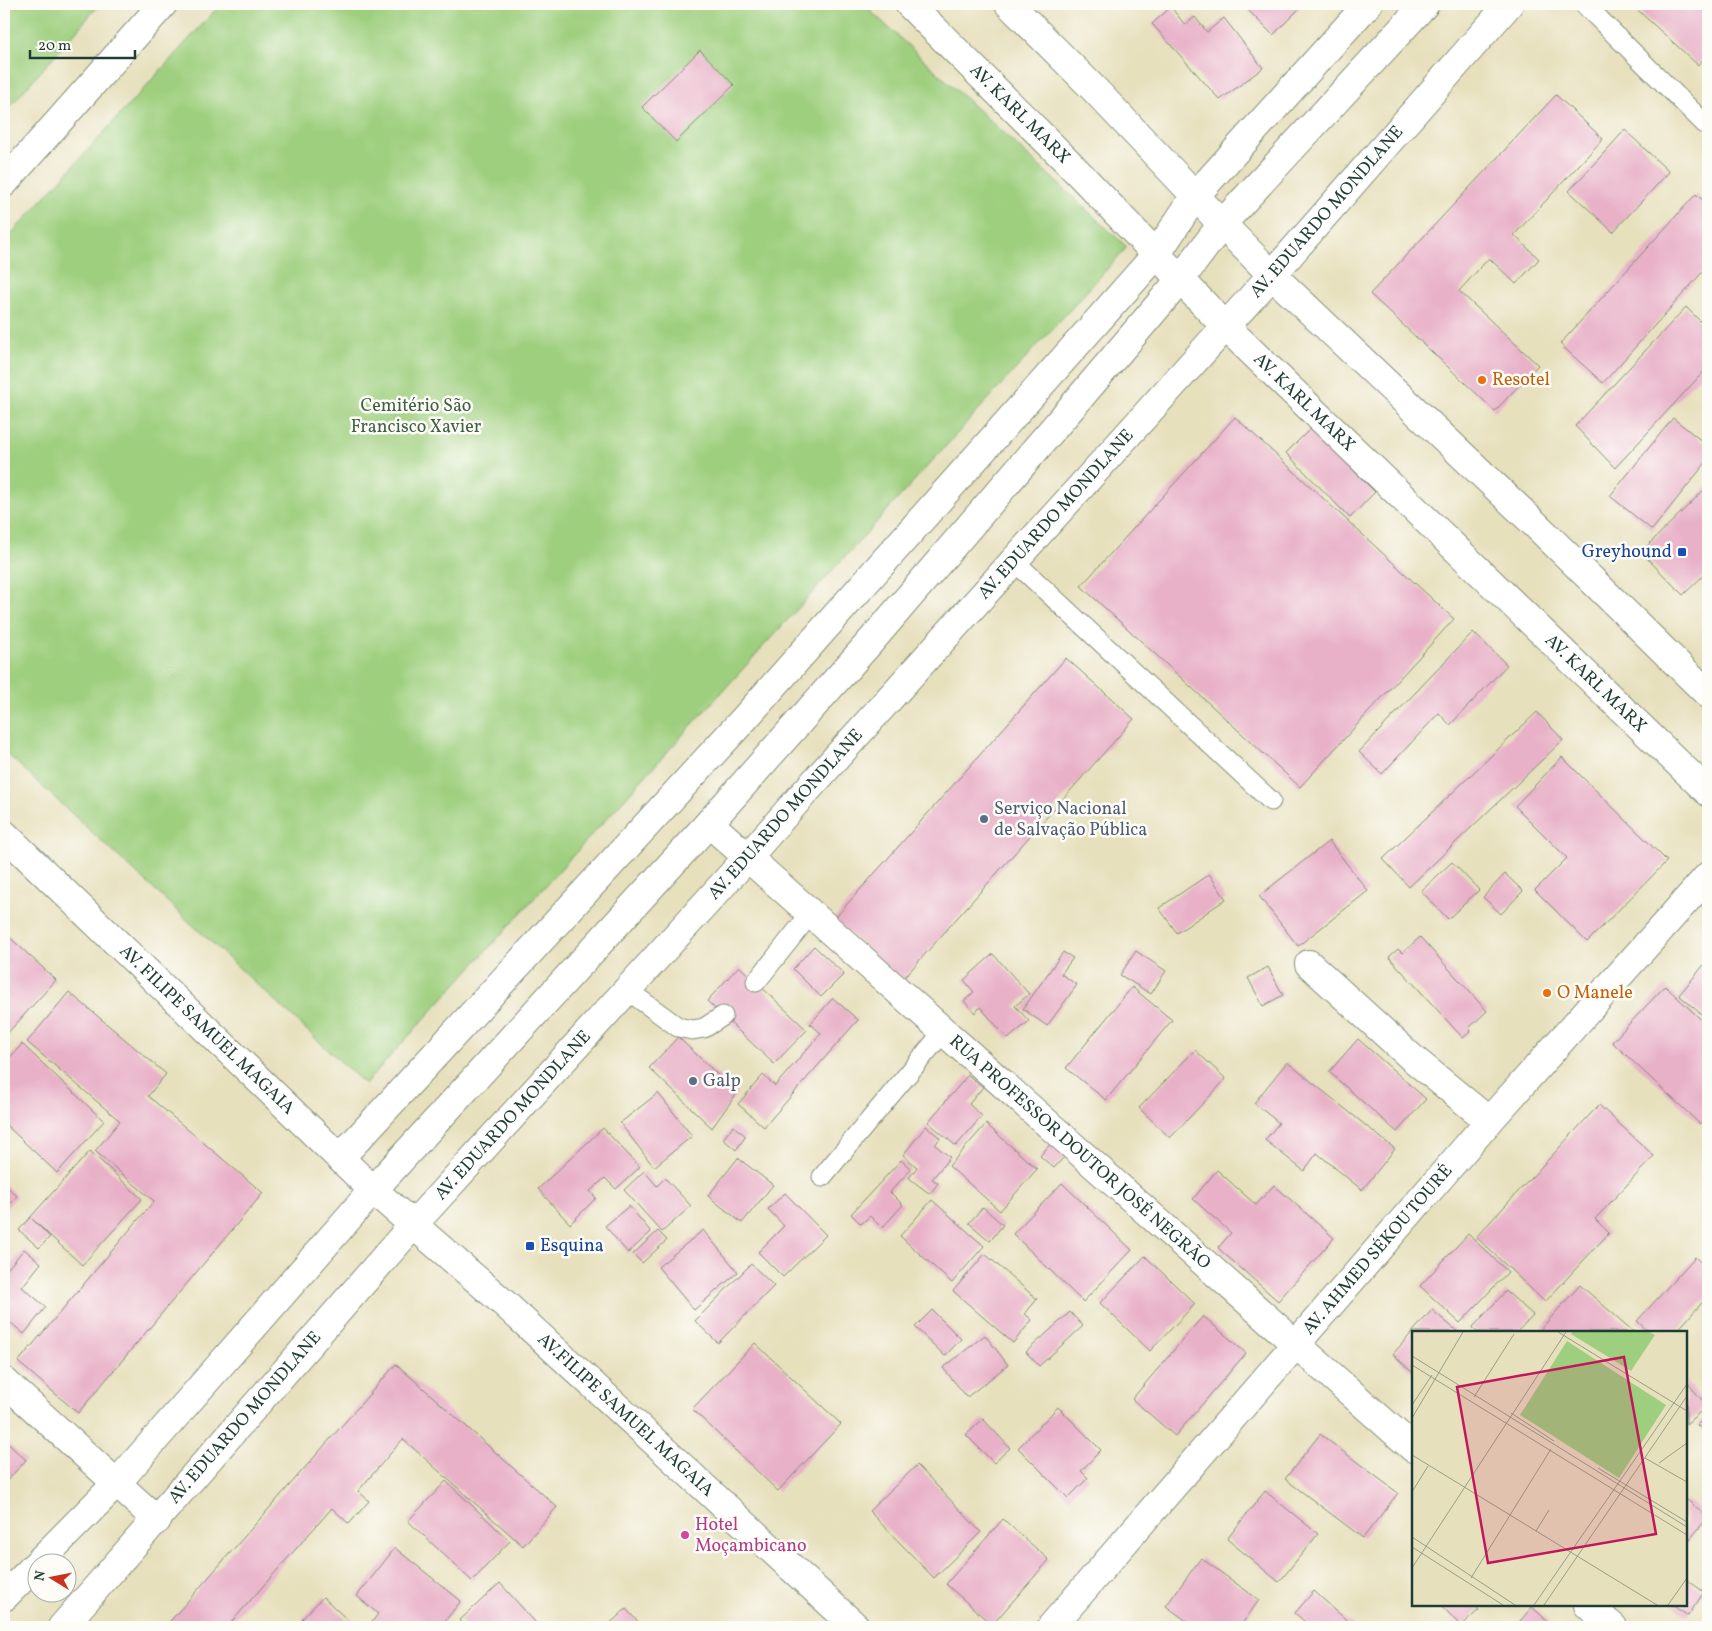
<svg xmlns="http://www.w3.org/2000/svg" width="1712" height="1631" viewBox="0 0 1712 1631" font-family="Vollkorn,serif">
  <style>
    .green { fill: #9ecf7e; stroke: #5e8659 }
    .building { fill: #e8b1c8 }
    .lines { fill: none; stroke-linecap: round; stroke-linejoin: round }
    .service-casing { stroke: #838e78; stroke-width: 21 }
    .minor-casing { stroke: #838e78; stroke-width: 30 }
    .tertiary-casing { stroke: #838e78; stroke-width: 30 }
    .primary-casing { stroke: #838e78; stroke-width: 30 }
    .service { stroke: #fff; stroke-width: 19 }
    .minor { stroke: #fff; stroke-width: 28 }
    .tertiary { stroke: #fff; stroke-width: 28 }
    .primary { stroke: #fff; stroke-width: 28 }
    .food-dot { fill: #e8710a; stroke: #fdfcf7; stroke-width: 2 }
    .transit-dot { fill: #1a4fb4; stroke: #fdfcf7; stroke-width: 2 }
    .service-dot { fill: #5c6f8a; stroke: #fdfcf7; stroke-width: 2 }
    .hotel-dot { fill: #d1479c; stroke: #fdfcf7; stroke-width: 2 }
    .labels { text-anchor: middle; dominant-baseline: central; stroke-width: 5; stroke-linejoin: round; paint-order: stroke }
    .street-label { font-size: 18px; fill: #1f3d34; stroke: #fdfcf7 }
    .food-label { font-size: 18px; fill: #c56008; stroke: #fdfcf7; text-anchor: start }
    .park-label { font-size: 18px; fill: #3f6246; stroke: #fdfcf7 }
    .transit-label { font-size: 18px; fill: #164399; stroke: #fdfcf7; text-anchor: end }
    .service-label { font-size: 18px; fill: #4e5e75; stroke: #fdfcf7; text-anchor: start }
    .hotel-label { font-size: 18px; fill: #b23c85; stroke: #fdfcf7; text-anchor: start }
    .inset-road { fill: none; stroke: #979f86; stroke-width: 1 }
    .view { fill: #c2185b; fill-opacity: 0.15; stroke: #c2185b; stroke-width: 2.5 }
    .inset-edge { fill: none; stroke: #1f3d34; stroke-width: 2.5 }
  </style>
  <rect width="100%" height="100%" fill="#fdfcf7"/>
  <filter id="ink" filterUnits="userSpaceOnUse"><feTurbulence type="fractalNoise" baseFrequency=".02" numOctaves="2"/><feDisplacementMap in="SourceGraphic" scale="10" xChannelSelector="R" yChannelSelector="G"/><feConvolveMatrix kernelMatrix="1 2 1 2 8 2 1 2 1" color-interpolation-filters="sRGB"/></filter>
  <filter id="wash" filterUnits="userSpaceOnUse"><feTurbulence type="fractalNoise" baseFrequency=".0096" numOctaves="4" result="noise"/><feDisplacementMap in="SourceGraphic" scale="20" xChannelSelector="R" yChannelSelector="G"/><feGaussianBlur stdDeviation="1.12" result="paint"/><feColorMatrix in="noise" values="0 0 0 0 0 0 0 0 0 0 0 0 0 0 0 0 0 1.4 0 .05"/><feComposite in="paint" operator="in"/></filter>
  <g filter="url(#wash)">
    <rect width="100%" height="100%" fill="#e7e0bd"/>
    <path class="green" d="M4,4h96l-96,109z
      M221,4h642l264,243 -762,837 -361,-333v-509z"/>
    <g id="blocks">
      <path class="building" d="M1242,4h62l-31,31z
        M1631,4h74l3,3v47l-10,11z
        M1171,7l14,18 10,-8 12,15 17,-14 39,50 -43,32 -68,-76z
        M700,50l34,35 -58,57 -34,-35z
        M1556,95l47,44 -89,96 25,24 -23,25 -27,-26 -30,33 79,74 -43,46 -125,-117z
        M1625,130l44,42 -56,60 -44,-41z
        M1696,194l12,11v61l-105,117 -43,-39z
        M1686,307l22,22v38l-93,101 -40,-42z
        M1235,417l219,202 -154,168 -219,-201z
        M1673,418l35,28v14l-56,70 -42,-34z
        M1311,428l64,64 -25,26 -64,-65z
        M1708,486v85l-25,24 -42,-43z
        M1473,632l34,33 -57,60 -11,-12 -57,61 -23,-22z
        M1066,658l68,61 -232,261 -68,-61z
        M1537,712l26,28 -154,147 -26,-28z
        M1562,757l105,104 -80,81 -52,-52 32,-32 -52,-52z
        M1329,841l39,50 -70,55 -39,-50z
        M1452,862l27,28 -31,29 -27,-28z
        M1209,874l17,25 -49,34 -18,-25z
        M1505,874l18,17 -22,23 -18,-17z
        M4,932l52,48 -52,57z
        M1420,937l67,74 -18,17 2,3 -8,7 -74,-81 9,-8 4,4z
        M814,946l30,28 -23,23 -28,-28z
        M1136,951l30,20 -15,23 -31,-19z
        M1063,952l10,6 -12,16 16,11 -30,41 -24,-17z
        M993,954l36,40 -14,12 14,15 -21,18 -28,-32 -5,6 -11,-12 10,-9 -10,-12z
        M1708,960v60l-29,-25z
        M739,966l68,64 -33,34 -67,-63z
        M1268,967l15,28 -20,11 -15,-28z
        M1665,986l43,40v89l-8,9 -88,-82z
        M1132,987l40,33 -66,80 -40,-32z
        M69,992l97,82 -18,22 115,97 -185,220 -60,-51 136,-161 -59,-50 25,-30 -93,-79z
        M833,998l25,22 -94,107 -26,-23 25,-29 12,11 46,-53 -11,-9z
        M678,1037l59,56 -25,35 -63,-60z
        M1358,1039l68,60 -29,33 -68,-60z
        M22,1044l82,77 -47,52 -53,-50v-59z
        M1195,1050l31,29 -56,59 -31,-30z
        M1287,1062l108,87 -33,41 -45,-37 -13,18 -39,-31 14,-17 -25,-20z
        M968,1075l15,12 -14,17 13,12 -26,30 -28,-24z
        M658,1093l34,43 -38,31 -34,-44z
        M1599,1105l55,51 -59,63 14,14 -64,69 -69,-65z
        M986,1124l51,45 -37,42 -51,-45z
        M733,1126l13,10 -10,14 -13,-11z
        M926,1126l14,12 -5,7 15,12 -18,22 6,4 -8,11 -21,-16 8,-11 -14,-12z
        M603,1128l37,39 -24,22 -11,-11 -15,13 6,7 -26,26 -32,-35z
        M1052,1142l14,13 -12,13 -14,-12z
        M90,1151l52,48 -60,66 -50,-46 18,18 -11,11 -20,-18z
        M738,1158l35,27 -31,38 -34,-27z
        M901,1160l10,9 -21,23 13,13 -21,23 -12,-12 -9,8 -10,-10z
        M1217,1170l39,35 18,-20 60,53 -56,63 -60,-53 13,-15 -38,-34z
        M644,1171l13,15 8,-8 26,28 -29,26 -38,-42z
        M1062,1183l70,67 -49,52 -70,-68z
        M4,1184l13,12 -13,15z
        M785,1193l41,42 -43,42 -25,-25 26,-26 -16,-17z
        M932,1200l52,46 -32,37 -52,-47z
        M629,1206l22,26 -23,21 -23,-27z
        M983,1207l20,18 -13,16 -21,-18z
        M703,1230l35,42 -44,38 -36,-43z
        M658,1231l9,9 -25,23 -9,-9z
        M1468,1234l40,38 -48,51 -40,-37z
        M24,1249l17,14 -19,24 24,20 -22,27 -20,-17v-44z
        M985,1254l52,45 -12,15 7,6 -19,23 -60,-52z
        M1145,1256l50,48 -45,47 -50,-48z
        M1695,1257l13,12v27l-32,36h-27l-12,-11z
        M751,1264l23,22 -56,57 -23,-22z
        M1580,1285l54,47h-96z
        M1506,1291l27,24 -16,17h-40l-5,-4z
        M932,1310l29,29 -16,17 -30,-29z
        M1432,1310l26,22h-45v41l-20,-19z
        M1070,1312l13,14 -44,40 -13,-14z
        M1203,1316l43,37 -71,83 -43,-37z
        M985,1335l23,30 -41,32 -24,-29z
        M755,1343l86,81 -63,67 -86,-82z
        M396,1364l161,143 -34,39 -120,-107 -45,52 11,10 -20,23 -17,-16 -105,119h-62z
        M1686,1381l21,25 -21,18z
        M1058,1407l43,43 -20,21 7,7 -20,20 -50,-50z
        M1708,1414v21l-11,-10z
        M983,1419l27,29 -16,15 -28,-28z
        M1320,1434l78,59 -35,45 -78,-59z
        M4,1440l22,20 -22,24z
        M917,1465l64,67 -47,46 -65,-67z
        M446,1481l64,60 -38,40 -64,-60z
        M1265,1491l53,43 -39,48 -52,-43z
        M1686,1499l22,18 -22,27z
        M1003,1519l46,41 -57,65 -46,-41z
        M395,1548l66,53 -21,26h-72l10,-13 -21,-18z
        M1201,1558l58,42 -19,27h-45l-29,-21z
        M1686,1579l18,13 -16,24 -16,-11h14z
        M500,1583l36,40 -5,4h-65l-6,-7z
        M1314,1591l40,36h-43l-16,-14z
        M323,1597l32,30h-45l-8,-8z
        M1441,1605h33l5,5 -18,16z
        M1532,1607l22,20h-39z
        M626,1609l17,18h-37z"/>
    </g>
  </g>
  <g filter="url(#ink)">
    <use href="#blocks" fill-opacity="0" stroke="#838e78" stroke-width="1"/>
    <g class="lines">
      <g class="service-casing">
        <path id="service" d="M1584,4l121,120 3,1
          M1014,561l257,240
          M756,982l55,-69
          M627,990l51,37 14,3 12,-2 19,-12
          M822,1177l122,-146"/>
      </g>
      <g class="minor-casing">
        <g id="minor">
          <path d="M4,183l159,-179"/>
          <path id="s1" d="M709,823l704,625"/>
          <path id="s2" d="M4,834l369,356 133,115 350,322"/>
          <path d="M1309,964l102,93 78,64"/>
          <path d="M340,1158l405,-440 411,-463 39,-59 173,-192"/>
          <path d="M4,1381l153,139"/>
          <path d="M1588,1605l25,22"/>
          <path id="s3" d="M1051,1627l438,-506 219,-245"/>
        </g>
      </g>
      <g class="tertiary-casing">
        <g id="tertiary">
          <path id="s4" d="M909,4l157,156 159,166 483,466"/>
          <path d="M1009,4l86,86 127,134 50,51 265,251 171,168"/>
        </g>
      </g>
      <g class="primary-casing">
        <g id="primary">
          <path d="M4,1597l112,-113 257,-294 336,-367 163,-183 205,-239 103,-121 42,-56 203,-220"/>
          <path id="s5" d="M62,1627l351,-402 335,-368 40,-46 484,-536 237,-271"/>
        </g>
      </g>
      <use href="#service" class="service"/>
      <use href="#minor" class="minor"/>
      <use href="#tertiary" class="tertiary"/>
      <use href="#primary" class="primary"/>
    </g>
  </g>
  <g class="food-dot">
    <circle cx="1482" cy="380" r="5"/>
    <circle cx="1547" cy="993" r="5"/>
  </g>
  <g class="transit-dot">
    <rect x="1677" y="547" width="10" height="10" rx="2.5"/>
    <rect x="525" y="1241" width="10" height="10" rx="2.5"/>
  </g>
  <g class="service-dot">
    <circle cx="984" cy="819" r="5"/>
    <circle cx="693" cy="1081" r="5"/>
  </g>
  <circle class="hotel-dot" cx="685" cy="1535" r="5"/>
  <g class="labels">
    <g class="street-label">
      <text stroke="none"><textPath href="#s4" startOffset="156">AV. KARL MARX</textPath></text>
      <text stroke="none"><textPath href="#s5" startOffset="1898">AV. EDUARDO MONDLANE</textPath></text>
      <text stroke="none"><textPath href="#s4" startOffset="561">AV. KARL MARX</textPath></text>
      <text stroke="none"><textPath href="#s5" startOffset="1492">AV. EDUARDO MONDLANE</textPath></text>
      <text stroke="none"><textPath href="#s4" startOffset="966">AV. KARL MARX</textPath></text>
      <text stroke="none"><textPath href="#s5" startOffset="1088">AV. EDUARDO MONDLANE</textPath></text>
      <text stroke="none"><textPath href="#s2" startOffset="282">AV. FILIPE SAMUEL MAGAIA</textPath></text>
      <text stroke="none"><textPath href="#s5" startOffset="682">AV. EDUARDO MONDLANE</textPath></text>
      <text stroke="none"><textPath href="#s1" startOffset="496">RUA PROFESSOR DOUTOR JOSÉ NEGRÃO</textPath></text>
      <text stroke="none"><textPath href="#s3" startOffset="499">AV. AHMED SÉKOU TOURÉ</textPath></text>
      <text stroke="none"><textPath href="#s2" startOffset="851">AV.FILIPE SAMUEL MAGAIA</textPath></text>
      <text stroke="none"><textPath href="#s5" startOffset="278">AV. EDUARDO MONDLANE</textPath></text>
    </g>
    <g class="food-label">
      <text x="1492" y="380">Resotel</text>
      <text x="1557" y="993">O Manele</text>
    </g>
    <g class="park-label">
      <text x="416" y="406">Cemitério São<tspan x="416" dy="21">Francisco Xavier</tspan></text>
    </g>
    <g class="transit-label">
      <text x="1672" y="552">Greyhound</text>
      <text x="540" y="1246" text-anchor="start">Esquina</text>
    </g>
    <g class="service-label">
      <text x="994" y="809">Serviço Nacional<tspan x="994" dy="21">de Salvação Pública</tspan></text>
      <text x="703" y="1081">Galp</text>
    </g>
    <g class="hotel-label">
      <text x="695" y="1525">Hotel<tspan x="695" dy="21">Moçambicano</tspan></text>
    </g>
  </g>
  <g transform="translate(1412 1331)">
    <rect width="275" height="275" fill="#e7e0bd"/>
    <path d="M160,1h77l6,3 -24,36 -60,-37zM155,10l99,64 -47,73 -99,-63z" fill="#9ecf7e"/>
    <path class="inset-road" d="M146,1l129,79M0,25l275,171M0,34l275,170M62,66l40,-63M0,74l20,-30M99,82l43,28M0,87l51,-86M0,124l245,150M233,127l42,24M247,132l28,-20M186,137l89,54M0,161l16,-26M124,200l13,-21M0,206l103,68M0,216l91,58M0,237l154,-236M59,247l80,-129M122,274l153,-221M132,274l143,-209M256,274l19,-27"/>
    <path class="view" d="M212,26l32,177 -168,29 -31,-176z"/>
    <rect width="275" height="275" class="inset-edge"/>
  </g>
  <rect width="1712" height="1631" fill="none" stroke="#fdfcf7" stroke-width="20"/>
  <g transform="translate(52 1578) rotate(280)"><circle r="24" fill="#fdfcf7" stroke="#a4b0a9"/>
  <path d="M0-4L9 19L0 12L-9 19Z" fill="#c8321e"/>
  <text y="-8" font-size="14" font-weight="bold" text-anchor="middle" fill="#1f3d34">N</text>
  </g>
  <path d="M30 50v8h105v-8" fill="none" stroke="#1f3d34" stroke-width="2.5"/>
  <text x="38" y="50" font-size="15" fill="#1f3d34" stroke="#fdfcf7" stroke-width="4" paint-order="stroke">20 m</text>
</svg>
